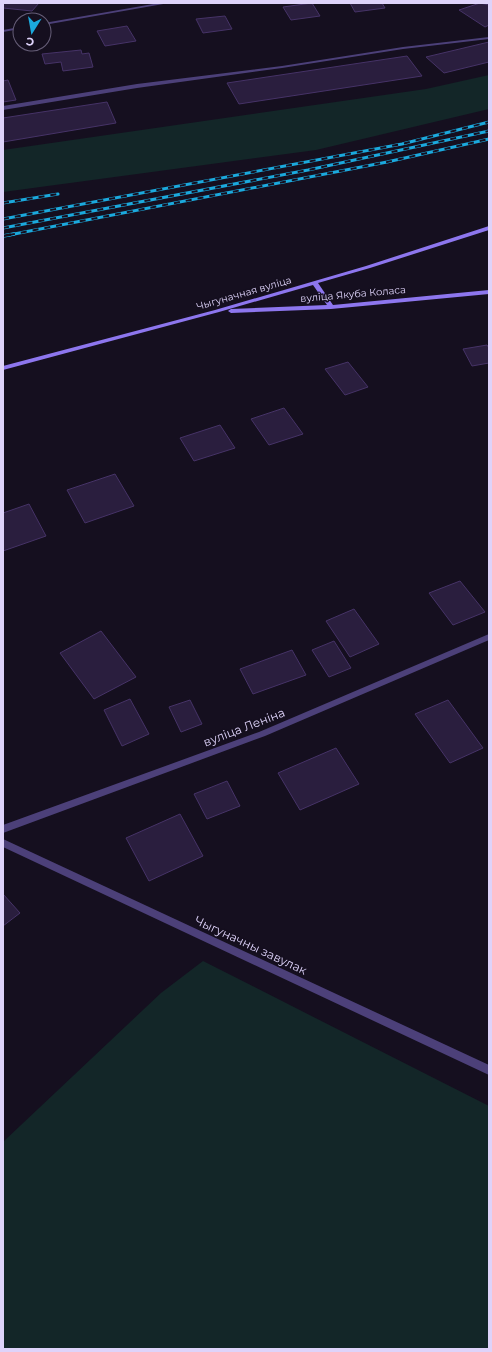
<svg xmlns="http://www.w3.org/2000/svg" width="492" height="1352" viewBox="0 0 492 1352" font-family="Montserrat,sans-serif">
  <style>
    .green { fill: #132628 }
    .building { fill: #2a1e3e; stroke: #463367 }
    .lines { fill: none; stroke-linecap: round; stroke-linejoin: round }
    .lane { fill: #4c4079; fill-rule: evenodd }
    .street { fill: #4c4079; fill-rule: evenodd }
    .secondary { fill: #8d76ee; fill-rule: evenodd }
    .rail-far1-casing { stroke: #1ba9dd; stroke-width: 3 }
    .rail-casing { stroke: #1ba9dd; stroke-width: 3.5 }
    .rail-far1 { stroke: #150f1f; stroke-width: 2; stroke-dasharray: 6; stroke-linecap: butt }
    .rail { stroke: #150f1f; stroke-width: 2.5; stroke-dasharray: 8; stroke-linecap: butt }
    .labels { text-anchor: middle; dominant-baseline: central; stroke-width: 3; stroke-linejoin: round; paint-order: stroke }
    .far-street-label { font-size: 10px; fill: #ded3fa; stroke: #150f1f }
    .street-label { font-size: 12px; fill: #ded3fa; stroke: #150f1f }
  </style>
  <rect width="100%" height="100%" fill="#150f1f"/>
  <path class="green" d="M489,75v34l-173,41 -313,42v-42l423,-61z
    M203,961l286,145v243h-486v-207l158,-149z"/>
  <path class="building" d="M3,3h36l-7,8 -29,-3z
    M312,3l8,13 -29,4 -8,-13z
    M350,3h32l3,5 -30,4z
    M480,3l9,2v20l-4,2 -26,-17z
    M225,16l7,13 -29,4 -7,-14z
    M127,26l9,15 -31,5 -8,-15z
    M489,42v20l-45,11 -18,-16z
    M81,50l1,4 7,-1 4,14 -30,4 -2,-9 -16,2 -3,-10z
    M407,56l15,20 -183,28 -12,-21z
    M8,80l8,20 -13,2v-21z
    M107,102l9,21 -113,19v-24z
    M487,345l2,3v15l-17,3 -9,-17z
    M348,362l20,25 -23,8 -20,-26z
    M284,408l19,26 -34,11 -18,-26z
    M220,425l15,23 -41,13 -14,-23z
    M115,474l19,32 -49,17 -18,-33z
    M29,504l17,32 -43,15v-38z
    M460,581l25,31 -32,13 -24,-32z
    M354,609l25,35 -29,13 -24,-36z
    M101,631l35,46 -42,22 -34,-46z
    M334,641l17,27 -22,9 -17,-27z
    M292,650l14,25 -53,19 -13,-25z
    M130,699l19,35 -27,12 -18,-36z
    M190,700l12,24 -21,8 -12,-25z
    M448,700l35,48 -33,15 -35,-49z
    M336,748l23,36 -59,26 -22,-37z
    M227,781l13,25 -33,13 -13,-25z
    M180,814l23,42 -54,25 -23,-43z
    M3,894l17,19 -17,13z"/>
  <g class="lines">
    <path class="lane" d="M489,37v2l-86,10 -121,19 -145,20 -134,22v-4l134,-22 145,-18 121,-19z"/>
    <path class="street" d="M159,3h10l-125,22v-2z
      M20,27v2l-17,3v-2z
      M489,634v6l-224,96 -262,97v-8l256,-93z
      M3,839l486,226v10l-486,-228z"/>
    <path class="secondary" d="M489,226v4l-119,38 -52,15 15,22 156,-15v4l-158,15 -100,4 -3,-2 3,-2 96,-4 -14,-20 -94,27 -216,58v-4l212,-56 151,-44z"/>
    <g class="rail-far1-casing">
      <path id="rail-far1" d="M3,203l55,-9
        M3,219l399,-75 87,-22
        M3,228l305,-58 181,-39
        M9,235l378,-73 102,-23"/>
    </g>
    <g class="rail-casing">
      <path id="rail" d="M3,236l11,-2"/>
    </g>
    <use href="#rail-far1" class="rail-far1"/>
    <use href="#rail" class="rail"/>
  </g>
  <g class="labels">
    <g class="far-street-label">
      <text transform="translate(244 293) rotate(-16)">Чыгуначная вуліца</text>
      <text transform="translate(353 294) rotate(-5)">вуліца Якуба Коласа</text>
    </g>
    <g class="street-label">
      <text transform="translate(244 727) rotate(-21)">вуліца Леніна</text>
      <text transform="translate(251 945) rotate(25)">Чыгуначны завулак</text>
    </g>
  </g>
  <rect width="492" height="1352" fill="none" stroke="#ded3fa" stroke-width="8"/>
  <g transform="translate(32 32) rotate(191)"><circle r="19" fill="#150f1f" stroke="#655d77"/>
  <path d="M0-3L7 15L0 10L-7 15Z" fill="#1ba9dd"/>
  <text y="-6" font-size="11" font-weight="bold" text-anchor="middle" fill="#ded3fa">С</text>
  </g>
</svg>
